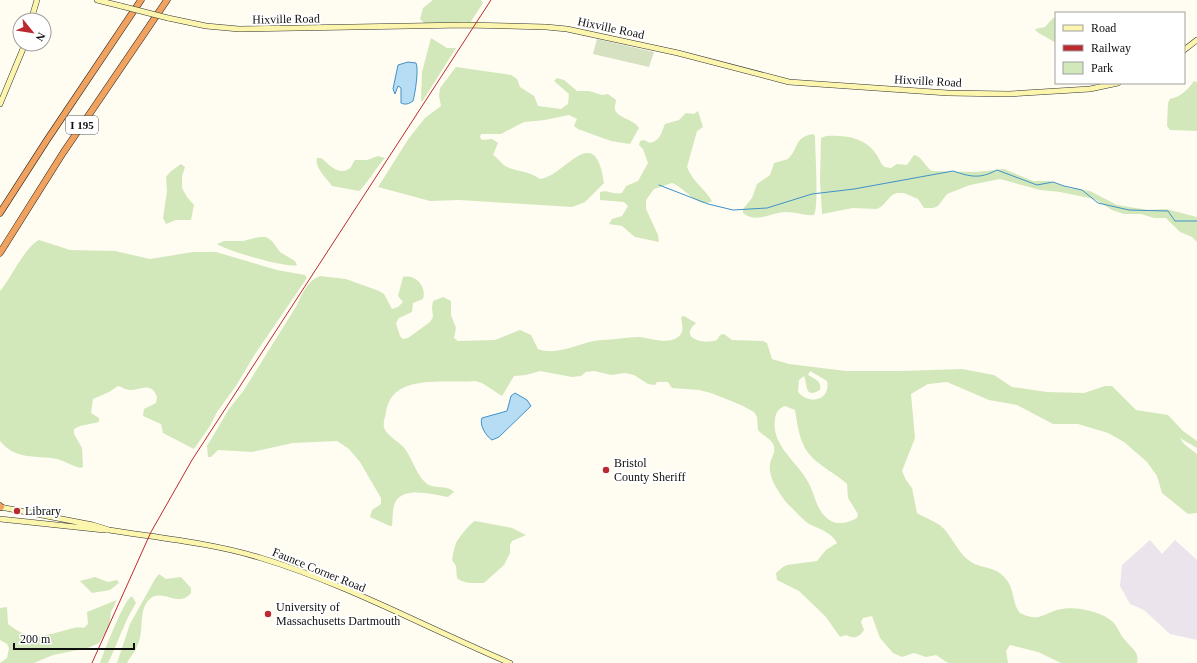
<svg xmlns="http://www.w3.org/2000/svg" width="1197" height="663" viewBox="0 0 1197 663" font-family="Georgia,serif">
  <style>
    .industrial { fill: #ece4ed }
    .green { fill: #d2e8bb; fill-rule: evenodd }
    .cemetery { fill: #d6e1c2 }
    .water { fill: #b7ddf5; stroke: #4091ca }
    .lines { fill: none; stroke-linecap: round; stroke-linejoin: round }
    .stream { stroke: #4091ca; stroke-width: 1 }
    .secondary-casing { stroke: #313131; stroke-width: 6 }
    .highway-casing { stroke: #202020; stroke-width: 7 }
    .secondary { stroke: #fcf5ae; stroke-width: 5 }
    .highway { stroke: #f0a25e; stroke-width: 6 }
    .rail { stroke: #bc2a30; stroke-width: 1 }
    .secondary-bridge-casing { stroke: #313131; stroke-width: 6; stroke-linecap: butt }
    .secondary-bridge { stroke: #fcf5ae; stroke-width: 5 }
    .poi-dot { fill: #bc2a30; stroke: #fff; stroke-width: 1.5 }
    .labels { text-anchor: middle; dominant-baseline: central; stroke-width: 4; stroke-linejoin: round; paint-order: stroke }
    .shield { fill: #fff; stroke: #575757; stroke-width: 1 }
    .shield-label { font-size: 11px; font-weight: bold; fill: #0f0f0f }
    .street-label { font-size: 12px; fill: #0f0f0f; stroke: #fff }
    .poi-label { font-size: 12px; fill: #0f0f0f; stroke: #fff; text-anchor: start }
  </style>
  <rect width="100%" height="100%" fill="#fffcf1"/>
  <path class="industrial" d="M1150,540l12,14 13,-14 22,20v80l-27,-6 -26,-24 -14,-6 -10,-18 2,-21z"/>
  <path class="green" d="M433,0h48l2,3 -13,20h-46l-4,-4 3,-11z
    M1053,18h3v25l-19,-11 -2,-3 10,-2z
    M431,38l16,10h9l-34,54 -1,-3 1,-27z
    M456,67l55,8 6,4 3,8 14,9 4,10 23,3 7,-5 1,-10 -15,-13 3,-3 7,2 13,11h12l13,4 6,-1 8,6c0,3 -2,7 -1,10 4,9 19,9 24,18l-9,16 -19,-3 -33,-12 -4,-3 3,-7 -8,-4 -24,5 -21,2 -23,12h-20l-1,3 2,3 10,-1 6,4 -5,12c6,4 9,10 14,12 12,5 23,4 33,12 24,-2 55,-60 64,4l-19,19 -13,5 -113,-7 -29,1 -52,-14 31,-49 16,-20 16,-12 -2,-10 1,-8z
    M1194,81l3,1v49l-27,-1 -3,-4 1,-23 2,-4c11,-2 18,-10 24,-18z
    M698,111l5,16 -6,4 -10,36c5,14 18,22 25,34 -13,9 -28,-14 -40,-18l-18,6 -8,11v9l12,26 1,7 -24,-5 -13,-11 -13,-2 3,-5 10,-3 6,-10 -4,-4 -24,-2v-8c7,-3 14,3 22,1l4,-7 12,-5 10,-18 -5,-14 -4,-4 1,-4 4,-1 6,3c11,-3 11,-10 15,-19l14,-4 7,-7 8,1z
    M813,134l2,2c0,15 4,69 -1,79 -8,1 -18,-3 -28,-3 -14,0 -30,12 -43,1v-4l9,-11 5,-14 13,-9 4,-12 14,-4c12,-12 5,-21 25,-25z
    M826,136c18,-1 39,1 50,18 4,5 4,10 9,13l6,1 6,-4 10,1 7,-10c9,2 11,12 18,16l44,1 28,-3 29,12h16l20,7 21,3 27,14 31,5 18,-1 31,8v25l-5,-5 -12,-5 -14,-14h-12l-13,-4h-17l-12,-4 -18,-11 -34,-7 -20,-2 -40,-11 -30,6 -23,9 -9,12 -5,2h-9l-6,-9 -14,-6h-7l-5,2 -10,11 -5,3 -24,-1 -31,6 -2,-33 1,-43z
    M378,156l7,2c-6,6 -21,30 -26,33l-27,-5c-5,-7 -18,-19 -15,-28h4c8,6 18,19 29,10 2,-2 3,-6 5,-8h12z
    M181,164l4,3 -3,9v12l5,9 7,8 -3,15h-15l-10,4 -3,-6 4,-27 -1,-14 4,-5z
    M259,237h7l6,4 8,11 15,9 2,4c-10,4 -72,-15 -80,-21l7,-3h19z
    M39,240l31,10 45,1 35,8 43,-7h23l61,18 28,5 2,3 -52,76 -19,32 -19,26 -7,14 -16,23 -31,-16 -2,-9 -18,-8 1,-7 12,-6 1,-6c-6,-16 -16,-7 -27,-7 -4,0 -8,-3 -12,-4l-9,6 -16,7 -2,14 8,5v4l-19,4 -6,3v5l8,14 1,19 -3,1c-8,-2 -15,-7 -23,-9 -22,-4 -42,1 -57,-18v-150c12,-14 24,-43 39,-51z
    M320,276l26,3 33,12 5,3 8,15 6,-2 5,-5 -5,-6 5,-19c12,-3 24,9 20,22l-10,4 -1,9 -13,6 -3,5 4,13 3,3 5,-1 22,-16 3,-5 -1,-9 1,-7 10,-4 8,4v14l5,13 -2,10 4,3 37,-1 25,-10 11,5 7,14c20,8 43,-8 64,-9 12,0 24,-3 37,-3 11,1 29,8 39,0 7,-5 4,-13 3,-20l3,-1 12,7c-18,16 8,22 21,17l3,-5 4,-1 8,6 31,1 4,2 5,16 17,5 57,7h55l61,-2 32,6 18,12 35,5 37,1 21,-7h7l24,24 32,5 15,16 14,10v7l-17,-10 4,6 13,10v59l-9,1 -26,-21 -5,-17 -10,-14 -23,-20 -16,-9 -30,-9h-25l-36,-19 -28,-5 -42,-18 -19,2 -17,10 4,44 -13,33 4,9 6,8 5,25c10,6 22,9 29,18 8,10 13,23 25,31 11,7 25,4 35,17 9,11 6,25 14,34 18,9 21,2 37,-3 16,-5 44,1 56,12 5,5 7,13 12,18 6,8 15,12 12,23h-76l-23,-11 -28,-7 -4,6 2,12h-60l-12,-8 -10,2 -12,-4 -12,4 -9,-4 -13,-15 -8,-22 -9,2 -2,4 3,8c-5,8 -10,9 -18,5l-6,2 -14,-20 -27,-26 -22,-11 -1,-7 7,-6 4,-2 30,-4 9,-11 11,-7c-6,-11 -18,-14 -28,-19 -5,-3 -20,-19 -24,-23 -7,-11 -17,-23 -15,-37 1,-7 7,-12 3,-20 -3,-6 -11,-9 -15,-14l-1,-13 -3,-5 -13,-7 -30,-12 -12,-3 -27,-2 -4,-6h-11l-2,3 -7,-1 -14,-9 -9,-2 -14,2 -17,-4 -8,1 -5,4 -9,1 -32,-6 -14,4 -12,1 -12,20 -20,-13 -7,-2c-29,3 -83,-9 -89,31 -1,6 -4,12 -1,18 5,8 15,12 20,19 8,11 11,25 21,34 7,7 21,1 28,9l-6,5c-13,-2 -43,-11 -52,4 -4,7 -3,16 -4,25h-2l-20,-9 2,-7 9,-6v-6l-21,-36 -11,-13 -12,-8 -44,2 -41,9 -34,-2 -7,7h-3l-1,-11 22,-37 15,-19 53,-85c4,-10 11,-25 23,-29zM810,371l17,10c4,20 -18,24 -29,11l1,-12 5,-4c4,9 0,23 16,14 2,-9 -5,-11 -12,-15zM785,406l10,4c2,11 3,23 8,34 7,18 30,27 44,40l1,14 10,16 -1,4c-9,5 -20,8 -29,1 -12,-9 -13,-25 -20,-37 -11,-21 -37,-36 -33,-63 1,-7 4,-11 10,-13z
    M475,521l37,7 14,7 -14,6 -2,4v8l-6,12 -20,18c-10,0 -20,1 -27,-5l-1,-12 -4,-6c1,-6 2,-11 4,-17 1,-3 15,-21 19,-22z
    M159,574l7,5 15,-2 10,11v5c-12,15 -28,-4 -40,5 -13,10 -7,30 -12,43 -2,8 -8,15 -12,22h-10l13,-39 25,-45z
    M95,577l13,5 9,-2 2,3 -9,7 -18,3 -12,-12z
    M132,596l4,7c-12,19 -18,40 -28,60h-8c4,-11 24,-64 32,-67z
    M117,600l-6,12 -2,15 -10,16 -11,5 -35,7 -19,8h-34l7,-5 2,-10 -2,-4 -7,-4v-32l7,-1 1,17c21,17 33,13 58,6 7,-2 12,-4 18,-2l4,-4 -1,-12z"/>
  <path class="cemetery" d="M597,39l57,13 -5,15 -56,-13z"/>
  <path class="water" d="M408,62l8,1c3,6 -1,31 -3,38 -4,3 -8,4 -12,2v-15l-3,-2 -3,8 -2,-5 5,-24z
    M515,393l12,7 4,6 -32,31 -7,3c-6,-4 -13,-15 -10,-22l25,-7 4,-15z"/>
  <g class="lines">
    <path class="stream" d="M659,185l49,19 25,6 34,-2 45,-14 42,-5 99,-18c18,6 27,8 44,-1l40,15 16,-3 11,4 18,4 16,13 31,7 39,1 7,10h22"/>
    <g class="secondary-casing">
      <path id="secondary" d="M97,0l24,6
        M168,18l38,8 33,3 226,-4 81,2 21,2 111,24 111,29 159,11 61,1 81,-5 28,-6
        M31,20l6,-20
        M1184,50l13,-10
        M0,104l25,-60
        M0,507l93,18 16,5c51,8 103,13 152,28 86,26 166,70 249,105
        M0,519l104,11"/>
    </g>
    <g class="highway-casing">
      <path id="highway" d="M0,213l47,-73 94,-140
        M0,253l63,-100 104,-153
        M0,506l1,1"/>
    </g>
    <use href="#secondary" class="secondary"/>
    <use href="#highway" class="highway"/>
    <path class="rail" d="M92,663l59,-131 41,-72 299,-460"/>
    <g class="secondary-bridge-casing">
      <path id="secondary-bridge" d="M121,6l47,12"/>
    </g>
    <use href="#secondary-bridge" class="secondary-bridge"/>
  </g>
  <g class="poi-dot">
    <circle cx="606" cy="470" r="4"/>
    <circle cx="17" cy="511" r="4"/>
    <circle cx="268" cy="614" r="4"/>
  </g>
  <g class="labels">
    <rect class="shield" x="66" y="116" width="32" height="18" rx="3"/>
    <g class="shield-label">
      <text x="82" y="125">I 195</text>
    </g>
    <g class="street-label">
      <text transform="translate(286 19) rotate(-1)">Hixville Road</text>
      <text transform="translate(611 28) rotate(12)">Hixville Road</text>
      <text transform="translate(928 81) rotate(3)">Hixville Road</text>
      <text transform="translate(319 570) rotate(22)">Faunce Corner Road</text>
    </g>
    <g class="poi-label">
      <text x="614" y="463">Bristol<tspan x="614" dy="14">County Sheriff</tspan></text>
      <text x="25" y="511">Library</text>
      <text x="276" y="607">University of<tspan x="276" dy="14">Massachusetts Dartmouth</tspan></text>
    </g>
  </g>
  <rect x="1055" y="12" width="130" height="72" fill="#ffffff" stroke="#9f9f9f"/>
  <rect x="1063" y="25" width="20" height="6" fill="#fcf5ae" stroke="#9f9f9f"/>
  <text x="1091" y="32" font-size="12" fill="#0f0f0f">Road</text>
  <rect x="1063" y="45" width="20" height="6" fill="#bc2a30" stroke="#9f9f9f"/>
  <text x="1091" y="52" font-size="12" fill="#0f0f0f">Railway</text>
  <rect x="1063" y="62" width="20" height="12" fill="#d2e8bb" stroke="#9f9f9f"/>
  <text x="1091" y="72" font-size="12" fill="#0f0f0f">Park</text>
  <g transform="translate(32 32) rotate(120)"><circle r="19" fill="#ffffff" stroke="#9f9f9f"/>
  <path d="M0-3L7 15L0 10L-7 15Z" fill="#bc2a30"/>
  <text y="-6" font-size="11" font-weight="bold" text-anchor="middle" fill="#0f0f0f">N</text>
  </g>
  <path d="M14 643v6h120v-6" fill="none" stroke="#0f0f0f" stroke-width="2"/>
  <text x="20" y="643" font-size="12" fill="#0f0f0f" stroke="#ffffff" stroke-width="3" paint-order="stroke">200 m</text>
</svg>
